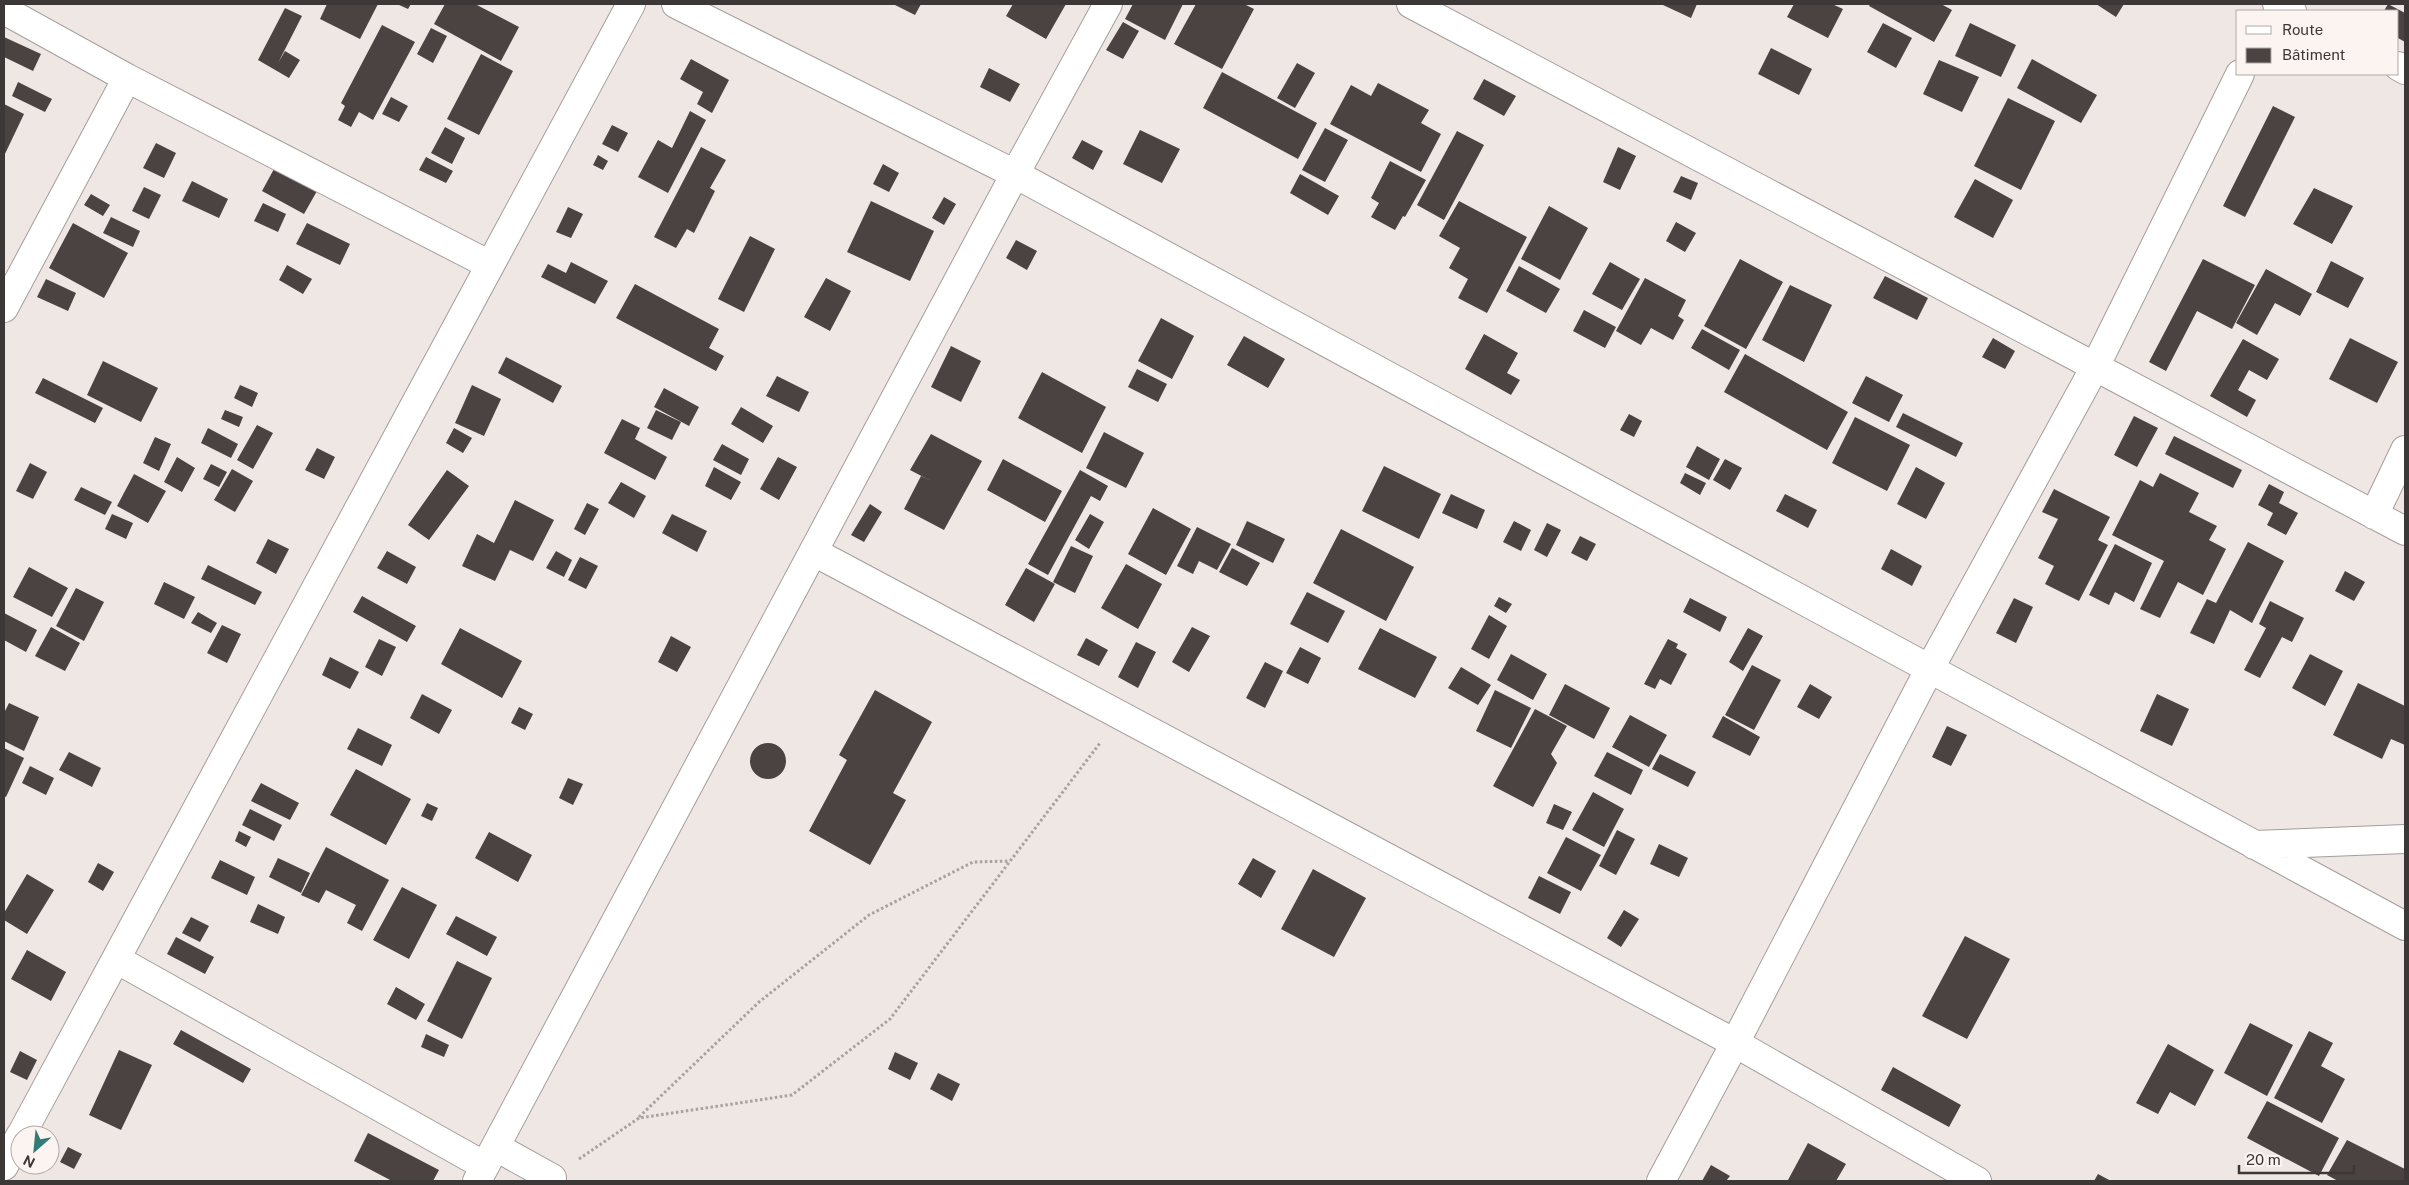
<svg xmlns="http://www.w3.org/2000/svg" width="2409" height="1185" viewBox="0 0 2409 1185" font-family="'Public Sans',sans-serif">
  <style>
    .building { fill: #4a4341 }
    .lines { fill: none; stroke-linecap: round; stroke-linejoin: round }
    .minor-casing { stroke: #a59d9a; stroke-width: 30 }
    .path { stroke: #a7a19f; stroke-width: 3; stroke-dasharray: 2.5 2.5; stroke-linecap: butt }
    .minor { stroke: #fff; stroke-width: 28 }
  </style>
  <rect width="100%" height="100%" fill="#efe7e4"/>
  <path class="building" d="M327,4h51l-18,35 -40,-20z
    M397,4h14l-3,5z
    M445,4h30l44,23 -18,34 -67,-37z
    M893,4h28l-6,11z
    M1013,4h53l-20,35 -40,-23z
    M1133,4h50l-18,36 -40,-21z
    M1196,4h48l10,5 -32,60 -48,-25z
    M1664,4h33l-6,14 -28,-13z
    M1794,4h38l11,5 -15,29 -41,-21z
    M1870,4h71l11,6 -18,32 -65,-36z
    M2096,4h28l-8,13z
    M2388,4l17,9v29l-7,-4v-27h-14z
    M285,8l17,8 -24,47 7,-12 15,9 -11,18 -31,-18z
    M1123,22l16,9 -16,28 -17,-9z
    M1883,23l29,15 -16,30 -29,-16z
    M1970,23l46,22 -15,32 -46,-21z
    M382,25l33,17 -42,78 -14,-8 -8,15 -13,-7 7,-14 -4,-3z
    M431,28l16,8 -14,27 -16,-9z
    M4,37l37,17 -8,17 -29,-14z
    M1771,48l41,21 -13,26 -41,-21z
    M481,54l32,17 -34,64 -32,-16z
    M691,59l38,21 -17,33 -15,-9 6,-12 -23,-13z
    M2032,59l65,36 -16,28 -64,-35z
    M1939,60l40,17 -17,35 -39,-18z
    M1297,63l18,10 -20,35 -18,-10z
    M989,68l31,16 -10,18 -30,-15z
    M1222,72l95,51 -19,36 -95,-51z
    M1484,79l32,17 -12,20 -31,-17z
    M18,82l34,17 -7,13 -33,-16z
    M1378,83l51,27 -8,13 20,11 -20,38 -91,-48 21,-39 20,11z
    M391,97l17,9 -9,16 -17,-8z
    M2008,98l47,23 -34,69 -47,-24z
    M4,104l20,10 -20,42z
    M2273,106l22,11 -50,100 -22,-11z
    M690,111l16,9 -38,73 -30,-16 20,-37 14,8z
    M612,125l16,8 -10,19 -16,-8z
    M445,127l20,11 -13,26 -21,-11z
    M1325,128l23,12 -23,42 -23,-12z
    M1140,130l40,19 -18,34 -39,-19z
    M1457,131l27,14 -40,75 -27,-15z
    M1082,140l21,11 -10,19 -21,-12z
    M156,143l20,10 -12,25 -21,-10z
    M701,147l25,13 -16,28 5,3 -21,42 -7,-4 -11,19 -22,-11z
    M1618,147l18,9 -16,34 -17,-8z
    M598,155l10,6 -5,9 -10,-5z
    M426,157l27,14 -7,12 -27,-13z
    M1390,161l36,19 -21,37 -2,-1 -8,14 -24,-13 8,-14 -8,-5z
    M883,164l16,9 -10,19 -16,-8z
    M274,169l43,22 -13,23 -42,-23z
    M1300,174l39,22 -11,19 -38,-22z
    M1681,176l17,7 -7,17 -18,-8z
    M1975,179l38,21 -20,38 -39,-21z
    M192,181l36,18 -9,19 -37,-17z
    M144,187l17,8 -12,24 -17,-8z
    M2314,188l39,18 -21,38 -39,-20z
    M91,194l19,11 -7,11 -19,-11z
    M944,197l12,7 -12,21 -12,-7z
    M871,201l63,30 -24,50 -63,-29z
    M1459,201l68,36 -40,76 -29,-15 10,-19 -19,-11 11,-20 -21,-12z
    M263,203l23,11 -8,18 -24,-11z
    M1549,206l39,22 -28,52 -39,-21z
    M568,207l15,7 -12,24 -15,-6z
    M111,217l29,14 -7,16 -30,-14z
    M1676,222l20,11 -11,19 -19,-11z
    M73,223l55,30 -24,45 -55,-30z
    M307,223l43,21 -10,21 -44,-21z
    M750,236l25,13 -31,63 -26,-13z
    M1016,240l21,11 -10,19 -21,-12z
    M1740,259l43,23 -37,67 -42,-23z
    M2203,259l52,26 -23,44 -35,-18 -31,60 -17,-9z
    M2331,261l33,17 -16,30 -32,-16z
    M571,262l37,19 -13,23 -54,-27 7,-13 18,9z
    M1610,262l30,17 -18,31 -30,-16z
    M287,265l25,14 -9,15 -24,-14z
    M1519,266l41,23 -14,24 -40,-22z
    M2266,269l46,25 -12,22 -25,-13 -18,32 -21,-12z
    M1885,276l43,22 -11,22 -44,-22z
    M826,278l25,13 -21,40 -26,-14z
    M1645,278l41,22 -8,16 6,4 -11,20 -22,-12 -10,17 -25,-14z
    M46,279l30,14 -8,18 -31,-14z
    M635,284l84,45 -10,19 15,8 -8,15 -100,-53z
    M1790,285l42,20 -28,57 -42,-22z
    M1584,310l32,17 -11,21 -32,-17z
    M1161,318l33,18 -22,43 -34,-18z
    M1702,329l38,21 -11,20 -38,-22z
    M1484,334l34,19 -11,20 13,7 -9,15 -46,-26z
    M1244,336l41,23 -17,29 -41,-23z
    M1993,338l22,13 -10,18 -23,-12z
    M2350,338l48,24 -21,41 -48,-24z
    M2243,339l36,20 -12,21 -18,-10 -11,20 18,10 -9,17 -37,-21z
    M951,346l30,15 -20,41 -30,-15z
    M1745,354l103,58 -21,38 -103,-58z
    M506,357l56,29 -9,17 -55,-30z
    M103,361l55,27 -17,34 -54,-27z
    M1137,369l30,15 -9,18 -30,-15z
    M1042,372l64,35 -24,46 -64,-35z
    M777,376l32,16 -10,20 -33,-16z
    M1866,376l37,19 -14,27 -37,-19z
    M43,378l60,30 -8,15 -60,-30z
    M240,385l18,8 -6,14 -18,-9z
    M472,385l29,14 -17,37 -29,-13z
    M664,388l35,19 -10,19 -35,-19z
    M741,407l32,19 -10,17 -32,-19z
    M225,410l18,7 -4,10 -18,-8z
    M656,410l25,12 -9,18 -25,-12z
    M1903,413l60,30 -7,14 -60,-30z
    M1629,414l13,7 -8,16 -14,-7z
    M2134,416l24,12 -21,39 -23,-12z
    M1855,417l55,28 -23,46 -55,-28z
    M622,419l18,9 -5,11 32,18 -12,23 -51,-27z
    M257,425l16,8 -20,36 -16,-9z
    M208,428l30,16 -7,14 -30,-15z
    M454,428l18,10 -9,15 -17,-10z
    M1104,432l40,21 -18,35 -40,-20z
    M931,434l51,27 -38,69 -40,-21 17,-33 10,5 -21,-11z
    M2174,436l68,34 -9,18 -68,-34z
    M155,437l16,7 -12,27 -16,-8z
    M722,444l27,15 -8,16 -28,-15z
    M1697,446l23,13 -11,21 -23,-13z
    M317,448l18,9 -11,22 -19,-9z
    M177,457l18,11 -13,24 -18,-10z
    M778,457l19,10 -18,33 -19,-11z
    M1003,459l59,32 -17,31 -58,-32z
    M1725,459l17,9 -12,22 -17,-10z
    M30,463l17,9 -14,27 -17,-8z
    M211,464l16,8 -8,15 -16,-8z
    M1384,466l57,28 -22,45 -57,-28z
    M714,467l27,15 -10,18 -26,-14z
    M1916,467l29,16 -19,36 -29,-15z
    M232,469l21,12 -18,31 -21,-12z
    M447,470l22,16 -40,54 -21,-15z
    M1080,470l28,16 -8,15 -9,-5 -43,79 -20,-11z
    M1685,473l21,10 -6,12 -20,-12z
    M2160,473l39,20 -10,19 28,14 -8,14 17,9 -23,46 -25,-13 -18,36 -20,-9 24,-48 -52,-26 28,-55 13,7z
    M134,474l32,17 -18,32 -31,-17z
    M621,482l25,14 -12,22 -26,-15z
    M2269,484l15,8 -5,11 19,10 -12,22 -19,-10 6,-12 -15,-8z
    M81,487l31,15 -7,13 -31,-15z
    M2054,489l56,28 -12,23 10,5 -29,56 -34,-17 9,-18 -16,-8 20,-39 -16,-7z
    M1451,494l34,16 -8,19 -35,-16z
    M1785,494l32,16 -9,18 -32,-17z
    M515,500l39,20 -21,41 -23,-11 -15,31 -33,-15 15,-32 17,9z
    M587,503l12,6 -14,26 -11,-6z
    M870,504l12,8 -18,30 -13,-7z
    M1153,508l38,21 -25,46 -38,-21z
    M112,514l21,9 -7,16 -21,-10z
    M672,514l35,17 -10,21 -35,-19z
    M1090,514l14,8 -15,27 -14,-9z
    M1247,521l38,18 -12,24 -37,-18z
    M1514,521l17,9 -10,21 -18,-9z
    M1547,523l14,7 -14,27 -13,-7z
    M1197,527l34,17 -14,26 -18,-9 -6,13 -16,-8z
    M1341,529l73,38 -28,54 -73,-38z
    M1580,536l16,8 -9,17 -16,-8z
    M268,539l21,10 -13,25 -20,-11z
    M2248,542l36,19 -32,62 -22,-13 -16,34 -24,-11 17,-34 9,4z
    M2115,544l37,19 -18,39 -19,-10 -6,13 -20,-10z
    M1071,546l22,10 -18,37 -22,-11z
    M1232,548l28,15 -13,23 -28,-14z
    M1891,549l31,17 -10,20 -31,-17z
    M387,551l29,16 -9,17 -30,-16z
    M556,551l16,9 -8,17 -18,-9z
    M580,557l18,9 -12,23 -18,-9z
    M1126,564l36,20 -24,45 -37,-21z
    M208,565l54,27 -7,13 -54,-26z
    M29,567l39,21 -16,29 -39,-20z
    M1026,568l29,16 -21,38 -29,-17z
    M2345,571l20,11 -11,19 -19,-10z
    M164,582l31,15 -11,22 -30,-15z
    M76,588l28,14 -20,39 -28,-15z
    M1307,592l38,19 -17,32 -38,-19z
    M362,596l54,30 -9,16 -54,-30z
    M1499,597l13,7 -6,9 -12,-7z
    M1690,598l37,19 -7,15 -37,-20z
    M2014,598l19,9 -17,36 -20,-10z
    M2270,601l34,17 -12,24 -10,-5 -22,41 -16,-8 22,-42 -7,-4z
    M198,612l19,11 -6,10 -20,-10z
    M4,613l33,17 -11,22 -22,-12z
    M1489,615l18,11 -18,33 -18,-10z
    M222,625l19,9 -14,29 -20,-10z
    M51,627l29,16 -15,28 -30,-15z
    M1192,627l18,9 -21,36 -17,-10z
    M460,628l62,33 -20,37 -61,-34z
    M1380,628l57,29 -22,41 -57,-29z
    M1748,628l15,8 -20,35 -14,-9z
    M671,636l20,11 -14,25 -19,-10z
    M1086,638l22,12 -9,16 -22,-11z
    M379,639l17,8 -14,29 -17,-9z
    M1668,639l10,5 -2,4 11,6 -16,31 -11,-6 -5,10 -11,-5z
    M1136,642l20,10 -18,36 -20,-11z
    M1300,647l21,11 -13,26 -22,-11z
    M1511,654l36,20 -14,26 -36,-20z
    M2310,654l33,17 -18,35 -33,-18z
    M330,657l29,15 -9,17 -28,-14z
    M1265,662l18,9 -18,37 -19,-10z
    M1752,665l29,15 -27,50 -29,-15z
    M1461,667l30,18 -13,20 -30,-17z
    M2358,683l47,23v39l-14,-6 -9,20 -49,-24z
    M1565,684l45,24 -16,31 -45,-24z
    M1810,684l22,13 -13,22 -22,-12z
    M875,690l57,32 -39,71 13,7 -36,65 -61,-34 38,-71 -8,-5z
    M1495,690l36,18 -20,40 -35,-17z
    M422,694l30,16 -13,24 -29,-16z
    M2157,694l32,15 -17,37 -32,-15z
    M9,703l30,14 -15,34 -20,-10v-28z
    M519,707l14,7 -8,16 -14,-7z
    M1535,709l32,17 -16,28 6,9 -24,44 -40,-21z
    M1630,715l37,20 -18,32 -37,-20z
    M1723,716l37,21 -10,19 -38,-19z
    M1947,726l20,9 -16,31 -19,-9z
    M358,728l34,17 -10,21 -35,-17z
    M750 761a18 18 0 1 1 36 0a18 18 0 1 1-36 0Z
    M4,748l20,10 -18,39 -2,-1z
    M69,752l32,16 -9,19 -33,-17z
    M1607,752l36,18 -12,25 -37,-19z
    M1660,754l36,18 -8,15 -36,-18z
    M30,766l24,12 -8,17 -24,-12z
    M356,769l55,30 -25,46 -56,-30z
    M568,778l15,6 -10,21 -14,-7z
    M261,783l38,20 -9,17 -39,-19z
    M1593,792l31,17 -20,38 -32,-17z
    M427,803l11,5 -6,13 -11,-5z
    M1554,804l18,8 -9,18 -17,-7z
    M250,809l32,16 -8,16 -32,-16z
    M1617,830l18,9 -19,36 -17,-9z
    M239,831l12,6 -5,10 -11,-6z
    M489,832l43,23 -14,27 -43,-24z
    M1566,837l35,18 -20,36 -34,-18z
    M1659,844l29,14 -9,19 -29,-13z
    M326,847l63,33 -27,51 -15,-8 9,-18 -30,-15 -7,13 -18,-8z
    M278,858l32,15 -9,20 -32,-16z
    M1253,858l23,13 -15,27 -23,-14z
    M220,860l35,17 -8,18 -36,-17z
    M98,863l16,9 -11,19 -15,-9z
    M1313,869l53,29 -32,59 -53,-28z
    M27,874l27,16 -27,44 -23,-14v-7z
    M1539,876l32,16 -11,22 -32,-16z
    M402,887l35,18 -28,54 -36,-19z
    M258,904l27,13 -7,17 -28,-12z
    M1624,910l15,9 -18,28 -14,-9z
    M456,916l41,21 -10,19 -41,-22z
    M191,917l18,9 -9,16 -18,-9z
    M1965,936l45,23 -43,80 -45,-23z
    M176,937l38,20 -9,17 -38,-20z
    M27,950l39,22 -15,29 -40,-22z
    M457,961l35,17 -30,61 -35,-18z
    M396,987l29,17 -9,16 -29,-16z
    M2250,1023l43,22 -26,51 -43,-23z
    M181,1030l70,39 -8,14 -70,-39z
    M2309,1031l24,12 -12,23 24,13 -23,44 -48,-25z
    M426,1034l23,11 -5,12 -23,-10z
    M2168,1044l46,26 -19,36 -25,-14 -12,22 -22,-11z
    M119,1050l33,15 -31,65 -32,-15z
    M20,1051l17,9 -10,20 -17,-8z
    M895,1052l23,11 -8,17 -22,-11z
    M1893,1067l68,38 -12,22 -68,-37z
    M938,1073l22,11 -8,17 -22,-12z
    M2267,1101l72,37 -20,38 -72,-38z
    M368,1133l71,37 -6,11h-41l-38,-20z
    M2347,1140l58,29v12h-67l-11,-6z
    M1808,1143l38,21 -10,17 -48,-1z
    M68,1147l14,7 -8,15 -14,-7z
    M1711,1165l19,11 -4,5h-24z
    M2098,1174l13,7h-17z"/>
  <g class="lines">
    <g class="minor-casing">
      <path id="minor" d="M676,4l339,170 1390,752
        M1411,4l994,527
        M2277,4l15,7
        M4,10l123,68 363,187
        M2398,66l7,4
        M4,308l123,-230
        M2374,515l31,-65
        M814,552l921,491 242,138
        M2254,845l151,-6
        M116,959l369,207
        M21,1135l610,-1131
        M496,1147l56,31
        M4,1166l16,-30
        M477,1181l538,-1007 93,-170
        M1661,1181l74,-138 195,-375 165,-301 145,-293"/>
    </g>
    <path class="path" d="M639,1117l120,-115 110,-87 104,-53 37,-1
      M579,1159l60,-41 153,-23 98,-76 210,-276"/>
    <use href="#minor" class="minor"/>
  </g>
  <rect width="2409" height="1185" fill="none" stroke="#3c3837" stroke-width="10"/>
  <rect x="2236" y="10" width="162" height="65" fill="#fcf4f1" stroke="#afa9a7"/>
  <rect x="2246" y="26" width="25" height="8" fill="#ffffff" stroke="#afa9a7"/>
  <text x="2282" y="35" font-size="15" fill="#3c3837">Route</text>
  <rect x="2246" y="48" width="25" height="15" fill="#4a4341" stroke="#afa9a7"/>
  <text x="2282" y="60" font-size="15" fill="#3c3837">Bâtiment</text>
  <g transform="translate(35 1150) rotate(207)"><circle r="24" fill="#fcf4f1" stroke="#afa9a7"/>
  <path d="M0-4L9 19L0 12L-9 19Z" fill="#327b76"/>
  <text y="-8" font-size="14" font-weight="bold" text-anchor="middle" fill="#3c3837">N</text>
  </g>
  <path d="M2239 1165v8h115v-8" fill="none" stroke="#3c3837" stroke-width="2.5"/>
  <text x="2246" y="1165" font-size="15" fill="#3c3837" stroke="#fcf4f1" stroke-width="4" paint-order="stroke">20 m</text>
</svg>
